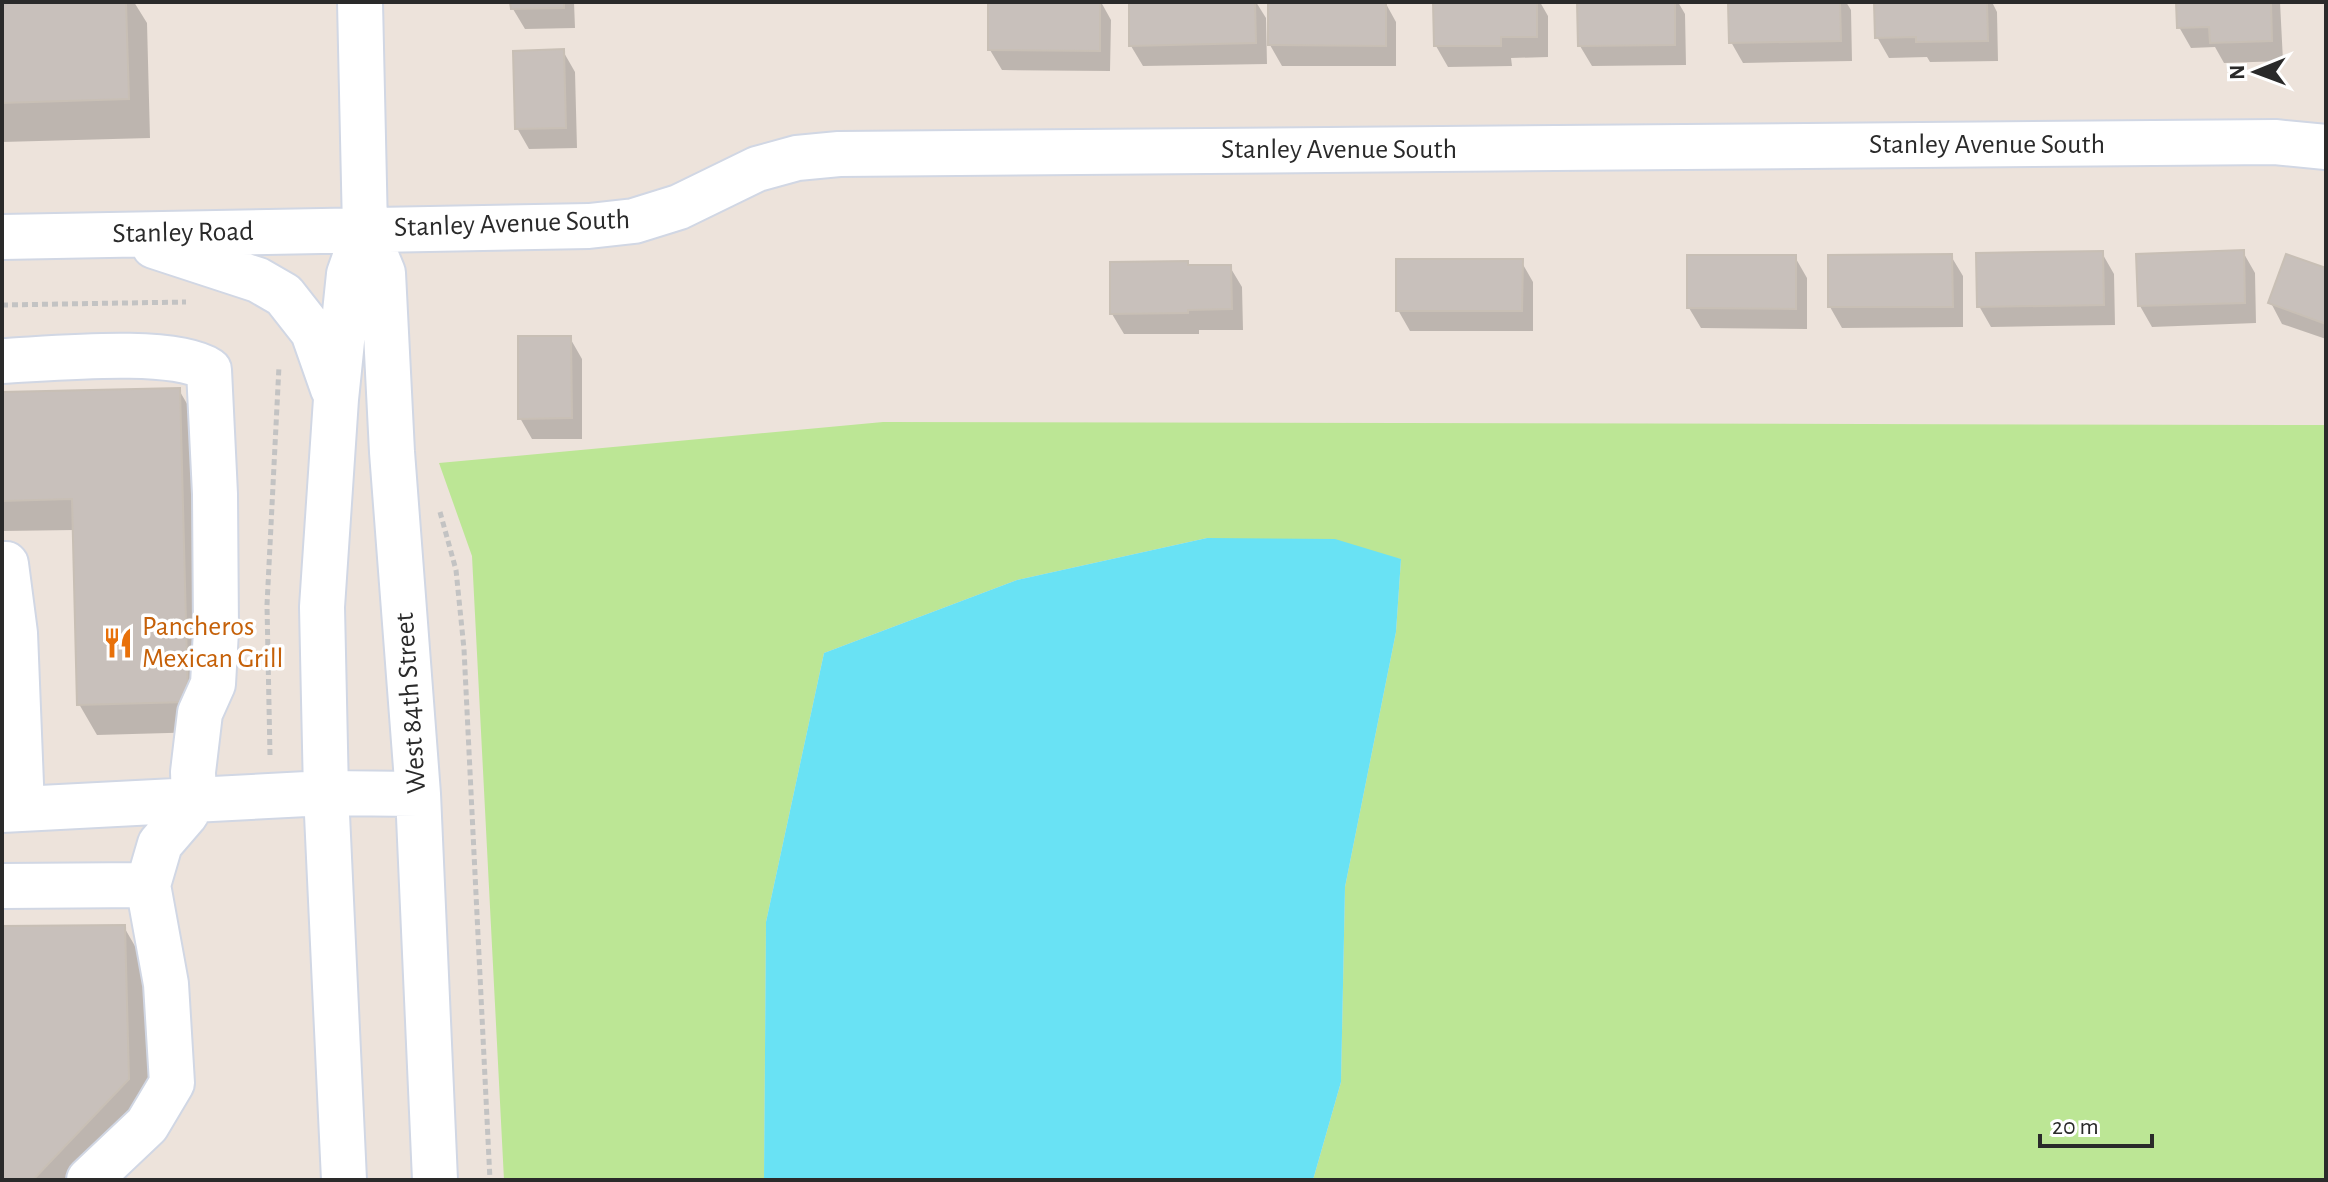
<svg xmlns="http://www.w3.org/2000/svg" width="2328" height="1182" viewBox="0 0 2328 1182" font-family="'Alegreya Sans',sans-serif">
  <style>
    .green { fill: #bce695 }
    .water { fill: #69e2f4 }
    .shadow { fill: #0003 }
    .building { fill: #c8c0bb; stroke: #c8bfb5; stroke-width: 2 }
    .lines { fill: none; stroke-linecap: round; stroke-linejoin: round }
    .minor-casing { stroke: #d1d7e4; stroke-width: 48 }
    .path { stroke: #c3c3c3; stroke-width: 5; stroke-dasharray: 6 4; stroke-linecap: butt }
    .minor { stroke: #fff; stroke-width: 44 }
    .labels { text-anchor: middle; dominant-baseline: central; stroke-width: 7; stroke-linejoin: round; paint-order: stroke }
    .street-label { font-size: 28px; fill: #2a2a2a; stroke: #fff }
    .food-label { font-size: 28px; fill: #c56008; stroke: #fff; text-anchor: start }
  </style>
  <rect width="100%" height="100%" fill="#ede3db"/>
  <path class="green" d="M883,422l1443,3v755h-1013l28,-98 4,-195 51,-255 5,-73 -194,-21 -190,42 -193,73 -58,269 -2,258h-260l-32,-624 -33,-93z"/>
  <path class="water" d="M1207,538l128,1 66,20 -5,73 -51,255 -4,195 -28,98h-549l2,-258 58,-269 193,-73z"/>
  <path class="shadow" d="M2,2h132l13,21 3,115 -148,4z
    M512,2h62l1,26 -50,1 -12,-20z
    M990,2h111l10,18 -1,51 -108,-1 -12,-20z
    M1131,2h125l10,16 1,46 -124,2 -12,-20z
    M1270,2h115l11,20v44h-114l-12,-21z
    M1435,2h105l8,14v41l-37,1 1,8 -64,1 -12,-21z
    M1579,2h99l7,12 1,51 -94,1 -12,-20z
    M1730,2h116l5,8 1,51 -109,2 -12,-21z
    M1876,2h116l5,10 1,49 -68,1 -3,-5 -38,1 -12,-21z
    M2178,2h102l3,59 -59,2 -9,-16 -24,1 -12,-21z
    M563,51l12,21 2,76 -48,1 -12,-21z
    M2243,252l12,21 1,50 -104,4 -12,-21z
    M2102,253l12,21 1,51 -124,2 -12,-21z
    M1951,256l12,20v51l-121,1 -12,-21z
    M1795,257l12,21v51l-106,-1 -12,-20z
    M1521,261l12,21v49h-123l-12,-21z
    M1187,263l3,4h40l12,20 1,43h-44v4h-75l-12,-20z
    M2326,270v69l-44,-15 -11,-21z
    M570,338l12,21v80h-50l-12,-21z
    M179,390l18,31 7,311 -107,3 -18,-31 -4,-174 -73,1v-137z
    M124,927l23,40 3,152 -57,61h-91v-252z"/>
  <path class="building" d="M2,2h124l3,97 -127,4z
    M510,2h54v6l-53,1z
    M988,2h112v49l-112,-1z
    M1129,2h126l1,41 -127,3z
    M1268,2h118v44l-118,-1z
    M1433,2h104v35h-36v9h-67z
    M1577,2h98v43l-97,1z
    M1728,2h112l1,39 -112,2z
    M1874,2h113l1,39 -72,1v-5l-41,1z
    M2176,2h95l1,39 -62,2 -1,-16 -32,1z
    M564,49l2,79 -51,1 -2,-78z
    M2244,250l1,53 -107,3 -2,-52z
    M2103,251l1,54 -127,2 -1,-54z
    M1952,254l1,53h-125v-52z
    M2286,254l40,14v56l-58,-21z
    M1687,255h109v54l-109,-1z
    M1396,259h127l-1,52h-126z
    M1188,261v4h43l1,44 -44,1v3l-78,1v-52z
    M518,336h53l1,82 -54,1z
    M180,388l8,314 -111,3 -5,-206 -70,2v-109z
    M125,925l4,154 -96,101h-31v-254z"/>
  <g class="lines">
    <g class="minor-casing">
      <path id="minor" d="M365,229l18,44 9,179 26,342 17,386
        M2,237l587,-11 45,-5 45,-14 78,-38 40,-11 42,-4 1436,-12 51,5
        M154,246l104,34 26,15 29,37 20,57
        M2,361c47,-2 171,-15 207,9l6,124 1,137 -3,53 -13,29 -7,59 1,29 -9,14 -25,29 -12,41 18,99 6,99 -25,42 -58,55
        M2,564h4l9,69 7,176
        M2,810l324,-17 92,1
        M2,886l146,-1
        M344,1180l-18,-387 -4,-186 14,-208 13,-125 16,-45 -5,-227"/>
    </g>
    <path class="path" d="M2,305l184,-3
      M440,512l16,58 8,79 26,531
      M270,755l-3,-150 12,-239"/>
    <use href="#minor" class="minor"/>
  </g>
  <defs>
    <g id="restaurant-bare" transform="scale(2.4)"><path d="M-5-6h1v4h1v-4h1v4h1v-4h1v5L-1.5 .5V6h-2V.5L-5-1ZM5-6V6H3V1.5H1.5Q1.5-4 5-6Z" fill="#e8710a" stroke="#fff" stroke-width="2.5" paint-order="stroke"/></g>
  </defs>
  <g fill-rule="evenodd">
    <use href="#restaurant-bare" x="118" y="643"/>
  </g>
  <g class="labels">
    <g class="street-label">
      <text x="1987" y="145">Stanley Avenue South</text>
      <text x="1339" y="150">Stanley Avenue South</text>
      <text transform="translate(512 224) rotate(-2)">Stanley Avenue South</text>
      <text transform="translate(183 233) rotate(-1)">Stanley Road</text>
      <text transform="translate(411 703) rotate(-94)">West 84th Street</text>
    </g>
    <g class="food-label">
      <text x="142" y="627">Pancheros<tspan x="142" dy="32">Mexican Grill</tspan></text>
    </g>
  </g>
  <rect width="2328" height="1182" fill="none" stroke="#2a2a2a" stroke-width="8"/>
  <g transform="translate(2256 72) rotate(269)" stroke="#ffffff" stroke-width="6" paint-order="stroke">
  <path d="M0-6L14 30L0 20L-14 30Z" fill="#2a2a2a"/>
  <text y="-12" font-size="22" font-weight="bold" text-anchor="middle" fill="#2a2a2a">N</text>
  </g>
  <path d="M2040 1134v12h112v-12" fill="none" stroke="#2a2a2a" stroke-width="4"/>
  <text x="2052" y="1134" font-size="24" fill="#2a2a2a" stroke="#ffffff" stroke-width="6" paint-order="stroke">20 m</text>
</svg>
